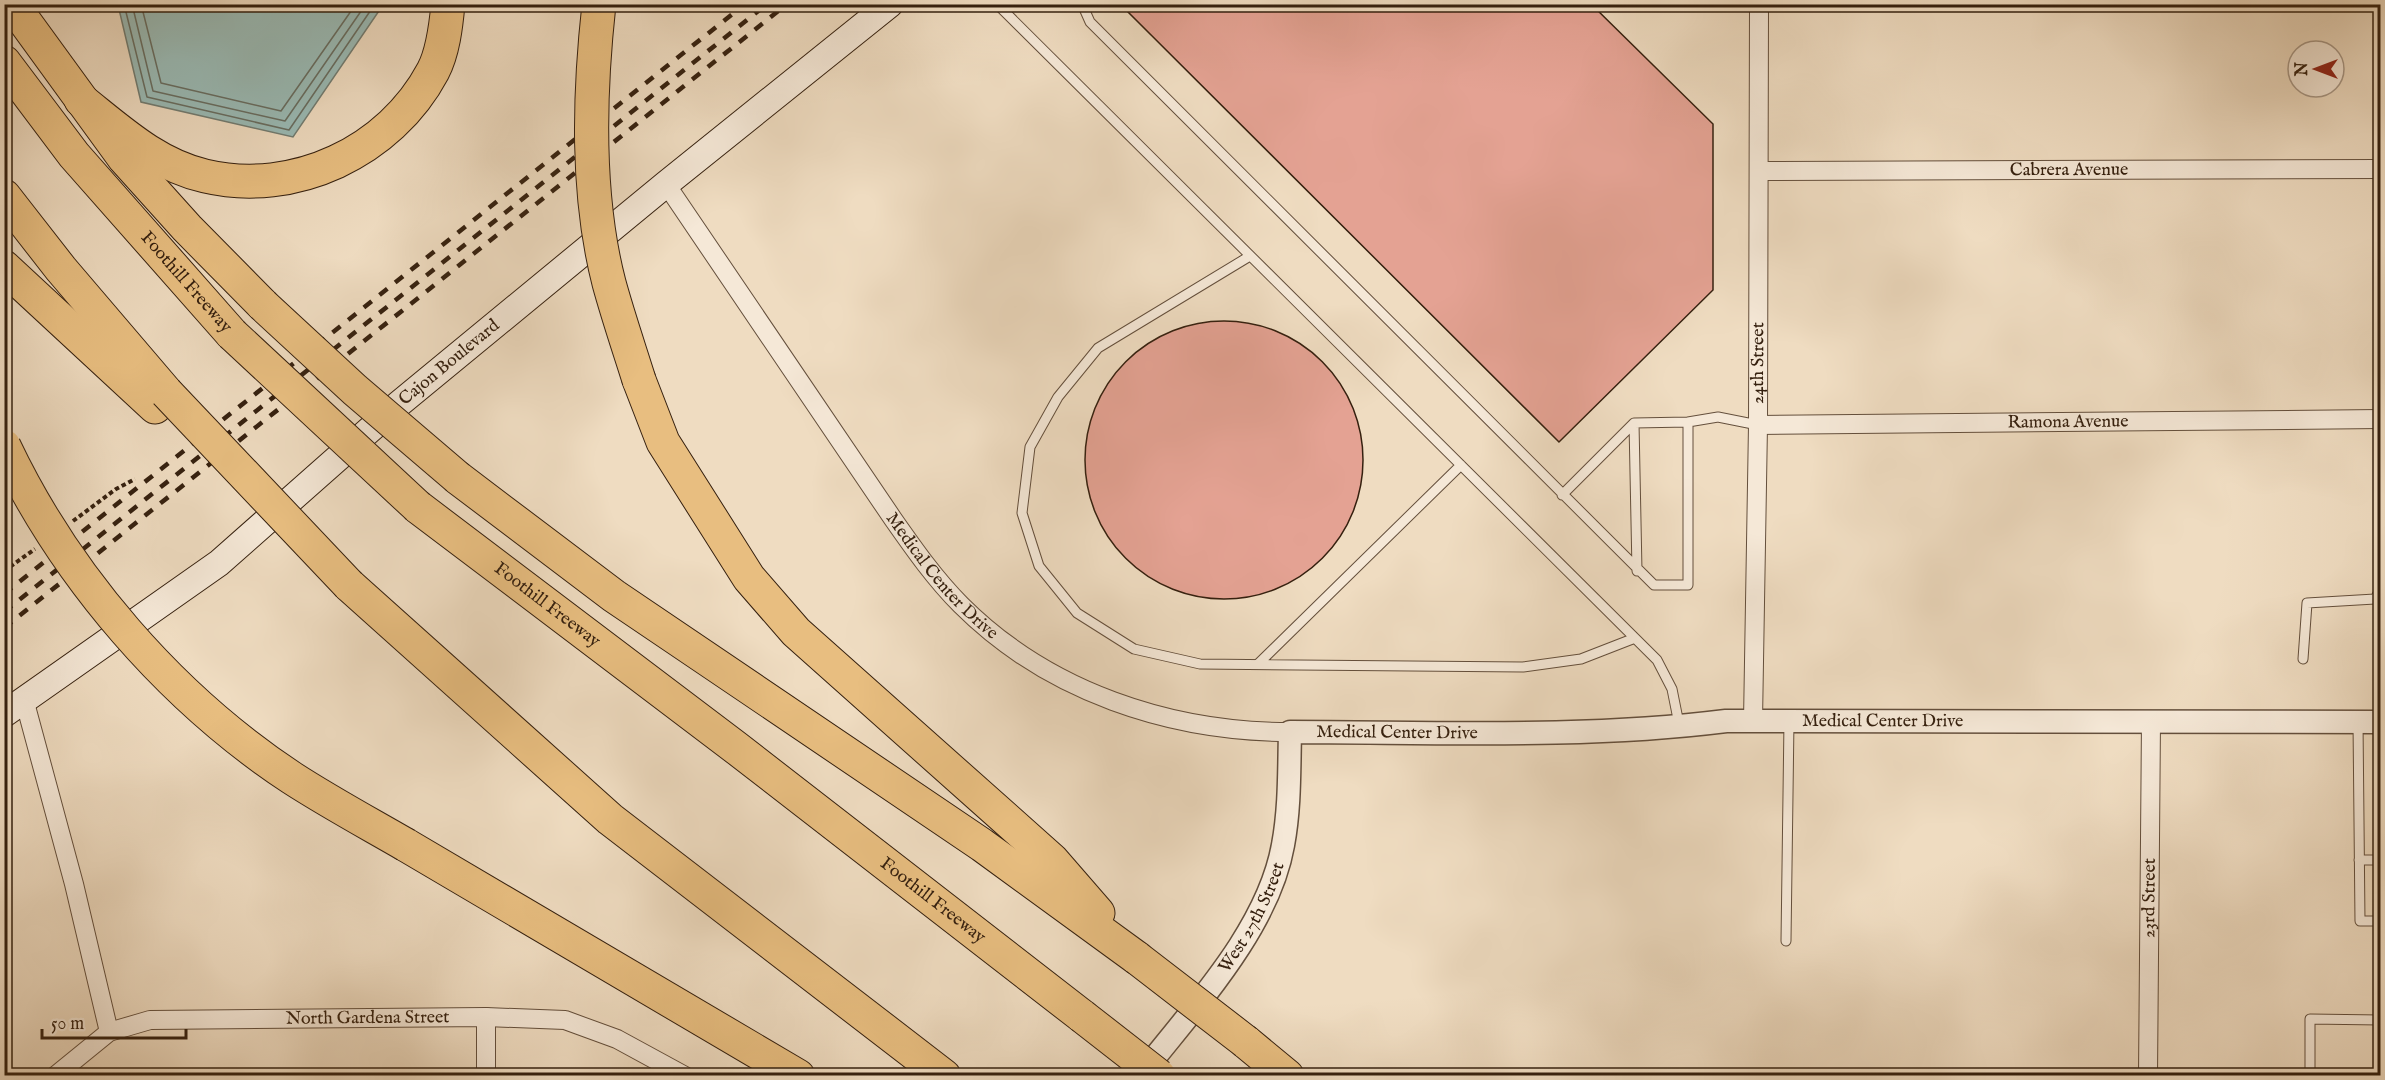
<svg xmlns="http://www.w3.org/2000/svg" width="2385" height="1080" viewBox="0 0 2385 1080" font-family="'IM FELL English',serif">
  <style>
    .water { fill: #9abbb6; stroke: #727d73; stroke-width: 1.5 }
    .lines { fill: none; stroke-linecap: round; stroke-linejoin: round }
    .shore { stroke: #686e62; stroke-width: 1.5 }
    .building { fill: #e4a293; stroke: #35200f; stroke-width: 1.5 }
    .service-casing { stroke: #644f3c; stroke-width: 11 }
    .minor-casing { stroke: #644f3c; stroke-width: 20 }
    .tertiary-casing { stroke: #644f3c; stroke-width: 25 }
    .secondary-casing { stroke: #35200f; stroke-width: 28 }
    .motorway-casing { stroke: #35200f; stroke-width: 35 }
    .path { stroke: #35200f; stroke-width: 4; stroke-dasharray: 4.5 3; stroke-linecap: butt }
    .service { stroke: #f5e8d7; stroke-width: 9 }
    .minor { stroke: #f5e8d7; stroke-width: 18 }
    .tertiary { stroke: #f5e8d7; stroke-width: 22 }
    .secondary { stroke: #f5e8d7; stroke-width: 26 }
    .motorway { stroke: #e8be80; stroke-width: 33 }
    .rail { stroke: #35200f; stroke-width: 4.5; stroke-dasharray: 10 10; stroke-linecap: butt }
    .motorway-bridge-casing { stroke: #35200f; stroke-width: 35; stroke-linecap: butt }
    .motorway-bridge { stroke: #e8be80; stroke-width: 33 }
    .labels { text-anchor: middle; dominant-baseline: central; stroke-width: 4.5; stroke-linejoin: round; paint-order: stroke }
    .street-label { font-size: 18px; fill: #35200f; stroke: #f5e8d7 }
  </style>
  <rect width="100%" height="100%" fill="#efdcc1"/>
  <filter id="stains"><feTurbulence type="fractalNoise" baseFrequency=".00333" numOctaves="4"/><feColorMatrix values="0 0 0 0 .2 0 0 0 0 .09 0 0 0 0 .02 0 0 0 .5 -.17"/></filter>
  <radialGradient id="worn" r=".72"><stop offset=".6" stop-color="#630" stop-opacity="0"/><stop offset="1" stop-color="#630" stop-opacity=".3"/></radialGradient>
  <path class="water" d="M118,5l1,-1 264,1 -90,132 -152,-35z"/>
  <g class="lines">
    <path class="shore" d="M124,4l23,93 142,33 86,-126
      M132,4l21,87 132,30 81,-117
      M141,4l20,79 120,28 75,-107"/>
  </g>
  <path class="building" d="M1120,4h471l122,120v166l-154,152z
    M1085 460a139 139 0 1 1 278 0a139 139 0 1 1-278 0Z"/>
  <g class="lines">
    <g class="service-casing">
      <path id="service" d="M997,4l660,656 15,29 7,35
        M1082,4l8,18 564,563h34v-163l30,-5 40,8
        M1250,256l-152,92 -40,49 -28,50 -8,66 17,53 38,47 57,36 66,15 323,3 58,-8 54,-21
        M1634,423l3,148
        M1562,495l72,-72 54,-1
        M2303,659l4,-56 68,-4 5,-9
        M1258,664l203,-199
        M2358,722l2,199h20
        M2359,860h21
        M1786,941l3,-220
        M2310,1076v-57l70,1"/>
    </g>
    <g class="minor-casing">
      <g id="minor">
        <path id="s1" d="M1759,171l621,-2"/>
        <path id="s2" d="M666,184l227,335c21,30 42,60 68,86 87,87 209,127 329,127"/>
        <path id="s3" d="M1758,425l622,-6"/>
        <path d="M24,699l50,185 35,148"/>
        <path id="s4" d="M1753,721l5,-296 1,-421"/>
        <path id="s5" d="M55,1076l54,-44 41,-12 336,-3 79,3 52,19 68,37"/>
        <path d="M486,1076v-59"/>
        <path id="s6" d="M2148,1076l3,-355"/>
      </g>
    </g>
    <g class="tertiary-casing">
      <g id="tertiary">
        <path id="s7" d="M1140,1076c52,-67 128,-146 143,-231 7,-37 6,-75 7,-113 145,0 292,7 436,-11l654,1"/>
      </g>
    </g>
    <g class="secondary-casing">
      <g id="secondary">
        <path id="s8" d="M4,714l215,-151 181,-160 266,-219 224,-180"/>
      </g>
    </g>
    <g class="motorway-casing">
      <g id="motorway">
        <path d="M12,4l112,154 63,70 76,77"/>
        <path id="s9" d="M4,62l70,93 158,179"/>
        <path d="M81,100c38,30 75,65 124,76 89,21 185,-24 228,-105 10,-19 13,-45 15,-67"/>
        <path d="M4,196l57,73 105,123"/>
        <path d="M4,267l151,140"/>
        <path d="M639,380l24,62 86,136 47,54 256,228 46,53"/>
        <path d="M458,478l156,118 368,249 155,113"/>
        <path id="s10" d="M418,507l317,240 347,269"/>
        <path d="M349,585l261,234 334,257"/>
        <path d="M406,845l392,231"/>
        <path d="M1246,1042l41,34"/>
      </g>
    </g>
    <path class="path" d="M73,521l43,-32 19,-10
      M4,571l31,-22"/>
    <use href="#service" class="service"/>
    <use href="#minor" class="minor"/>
    <use href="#tertiary" class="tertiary"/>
    <use href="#secondary" class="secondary"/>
    <use href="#motorway" class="motorway"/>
    <path class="rail" d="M4,594l741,-590
      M4,612l763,-608
      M4,628l783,-624"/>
    <g class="motorway-bridge-casing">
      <path id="motorway-bridge" d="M599,4c-10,91 -13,190 10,279 9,33 20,65 30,97
        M263,305l92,85 103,88
        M232,334l186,173
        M166,392l183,193
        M4,446c62,131 167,252 288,332 37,24 76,45 114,67
        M1137,958l109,84
        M1082,1016l77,60"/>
    </g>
    <use href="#motorway-bridge" class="motorway-bridge"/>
  </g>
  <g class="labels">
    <g class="street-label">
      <text stroke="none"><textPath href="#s1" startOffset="310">Cabrera Avenue</textPath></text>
      <text stroke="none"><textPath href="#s9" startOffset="286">Foothill Freeway</textPath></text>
      <text stroke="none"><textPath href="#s8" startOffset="568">Cajon Boulevard</textPath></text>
      <text stroke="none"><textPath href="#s4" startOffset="358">24th Street</textPath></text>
      <text stroke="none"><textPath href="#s3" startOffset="310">Ramona Avenue</textPath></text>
      <text stroke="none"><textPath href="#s2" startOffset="480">Medical Center Drive</textPath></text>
      <text stroke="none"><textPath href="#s10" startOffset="162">Foothill Freeway</textPath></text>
      <text stroke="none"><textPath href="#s7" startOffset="981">Medical Center Drive</textPath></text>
      <text stroke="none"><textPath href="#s7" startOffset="495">Medical Center Drive</textPath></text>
      <text stroke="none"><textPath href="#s6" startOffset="178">23rd Street</textPath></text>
      <text stroke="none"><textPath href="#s10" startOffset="648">Foothill Freeway</textPath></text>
      <text stroke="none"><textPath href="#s7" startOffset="195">West 27th Street</textPath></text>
      <text stroke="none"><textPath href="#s5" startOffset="330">North Gardena Street</textPath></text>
    </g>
  </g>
  <rect width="2385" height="1080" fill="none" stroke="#efdcc1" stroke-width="24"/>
  <rect x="6" y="6" width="2373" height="1068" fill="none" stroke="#35200f" stroke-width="3"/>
  <rect x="12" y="12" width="2361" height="1056" fill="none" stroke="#35200f" stroke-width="1.5"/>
  <g transform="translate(2316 69) rotate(270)"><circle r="28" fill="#f5e8d7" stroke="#a89887" stroke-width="1.5"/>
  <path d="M0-4.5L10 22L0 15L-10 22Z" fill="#8f2418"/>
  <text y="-9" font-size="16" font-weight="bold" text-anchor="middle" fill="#35200f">N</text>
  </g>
  <path d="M42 1029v9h144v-9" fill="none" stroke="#35200f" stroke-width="3"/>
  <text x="51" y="1029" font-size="18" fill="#35200f" stroke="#f5e8d7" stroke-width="4.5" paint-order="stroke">50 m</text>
  <rect width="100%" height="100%" filter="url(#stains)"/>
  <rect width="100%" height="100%" fill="url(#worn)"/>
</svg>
